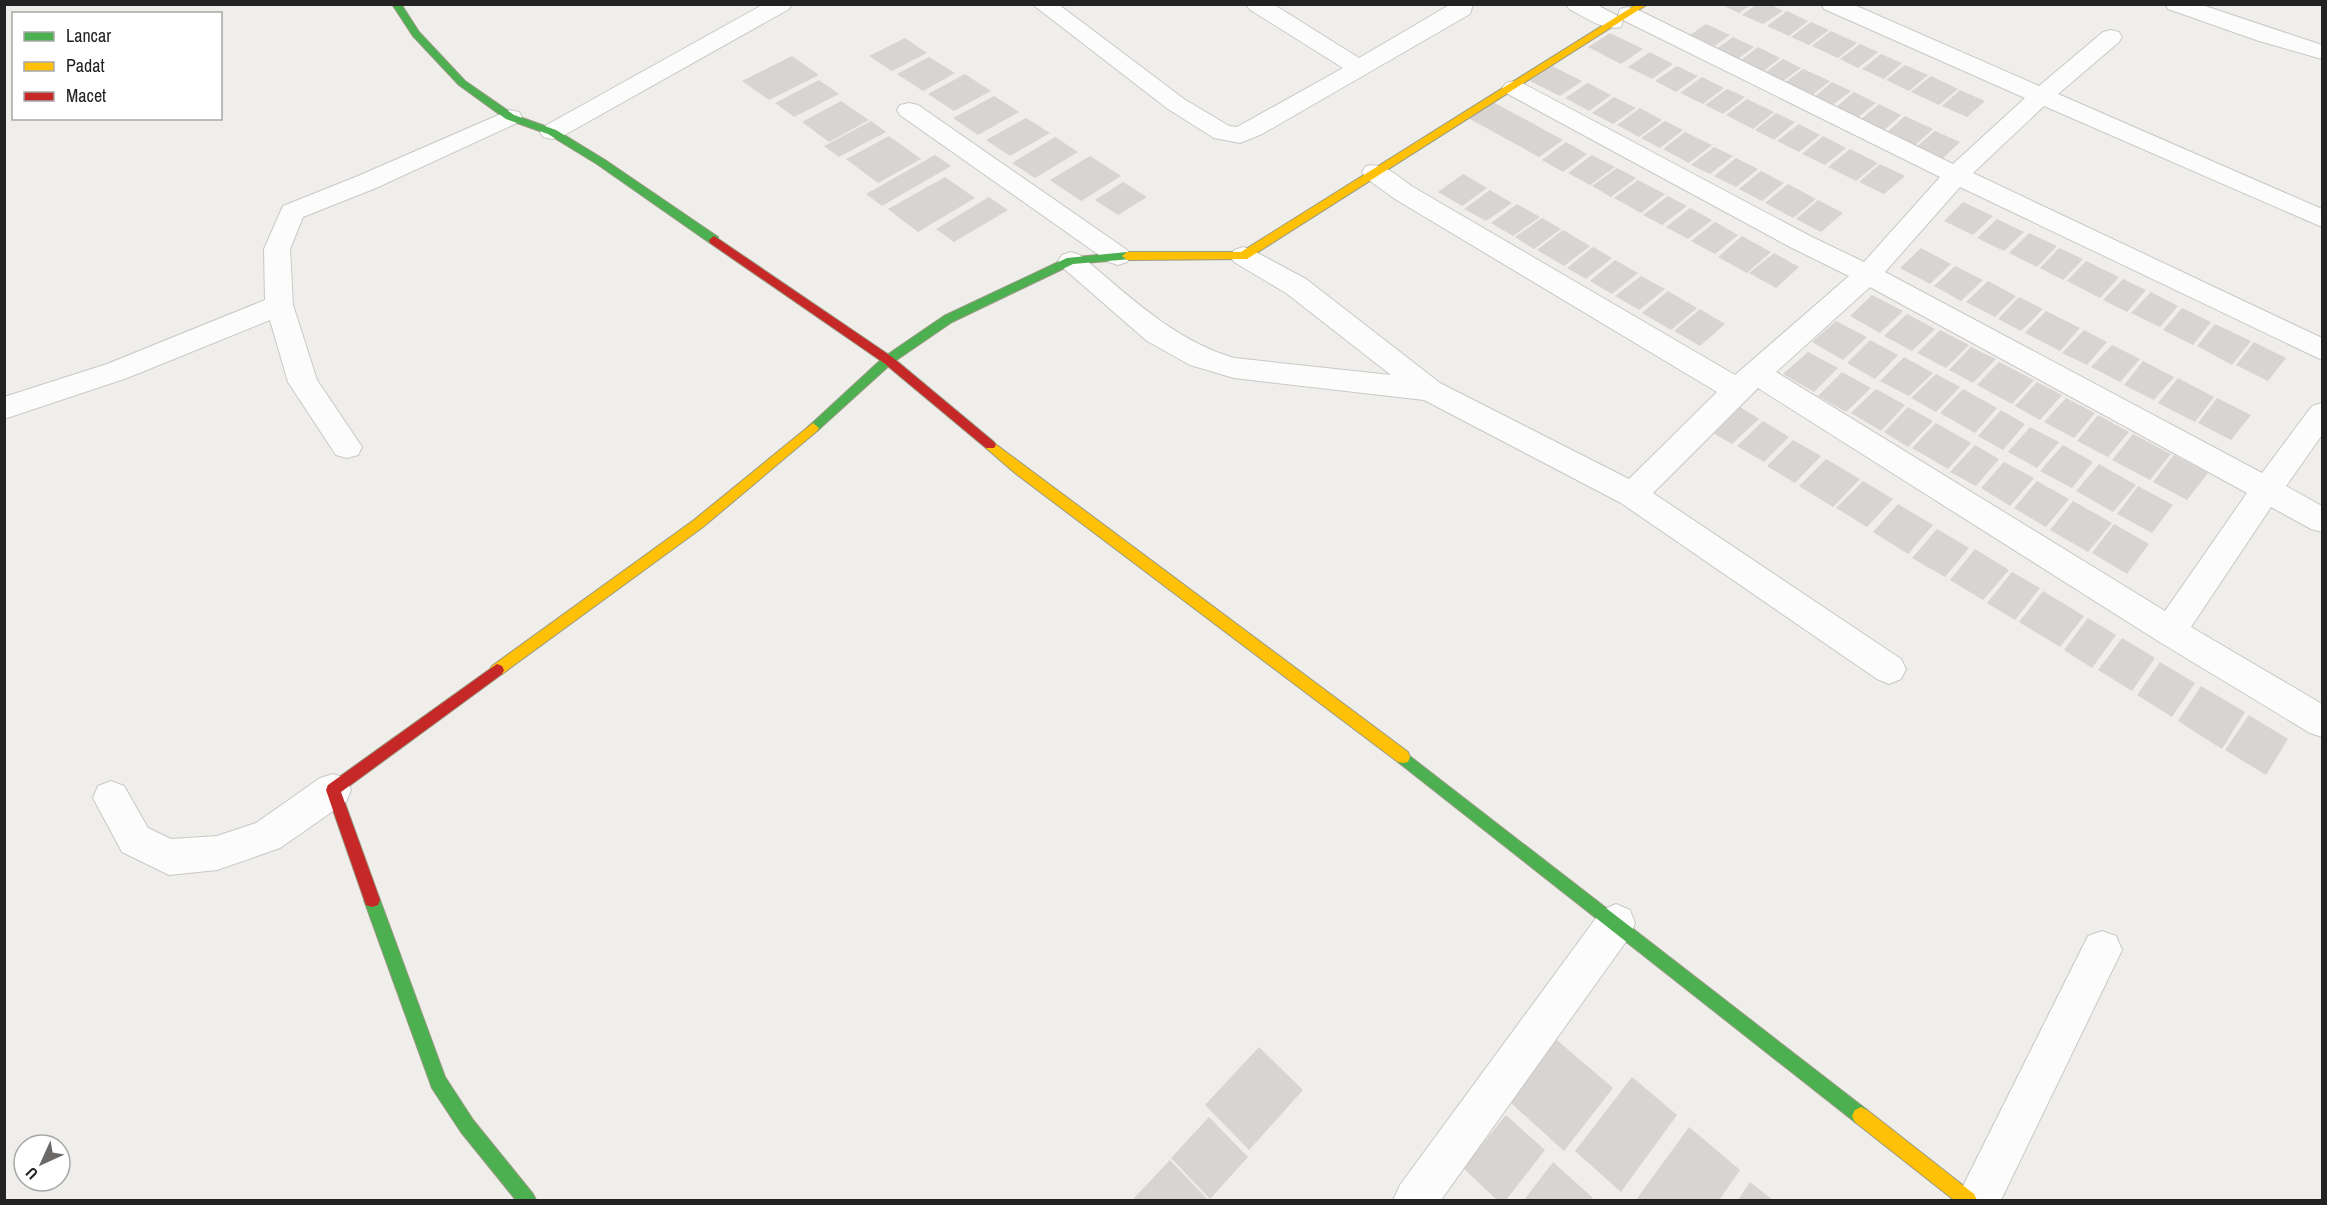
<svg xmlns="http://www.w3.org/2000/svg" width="2327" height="1205" viewBox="0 0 2327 1205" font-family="'Archivo Narrow',sans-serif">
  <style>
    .building { fill: #d7d4d2 }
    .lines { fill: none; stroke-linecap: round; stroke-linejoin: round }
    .street-casing { stroke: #c9c8c7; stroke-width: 2 }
    .fast-casing { stroke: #999a82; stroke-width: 2 }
    .slow-casing { stroke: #999a82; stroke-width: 2 }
    .jam-casing { stroke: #999a82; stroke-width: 2 }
    .street { fill: #fdfcfc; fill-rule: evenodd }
    .fast { fill: #4caf50; fill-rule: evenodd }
    .slow { fill: #ffc107; fill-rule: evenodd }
    .jam { fill: #c62828; fill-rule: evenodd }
  </style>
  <rect width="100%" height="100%" fill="#f0eeeb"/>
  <path class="building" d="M1720,4h32l-13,9z
    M1757,4h13l13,7 -20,13 -21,-9z
    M1787,11l21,10 -19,15 -22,-10z
    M1811,22l18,8 -20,15 -18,-8z
    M1706,24l24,11 -21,15 -23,-12z
    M1831,31l26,12 -19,15 -26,-12z
    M1610,33l33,16 -22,15 -33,-17z
    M1733,37l21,10 -20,15 -22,-10z
    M905,38l22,15 -35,18 -23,-15z
    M1860,44l18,8 -20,16 -18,-9z
    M1758,47l22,11 -20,16 -23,-11z
    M1650,52l23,12 -21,15 -24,-12z
    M1881,54l21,9 -18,16 -22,-10z
    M792,56l27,19 -50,25 -27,-19z
    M929,57l26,16 -32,18 -26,-17z
    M1783,59l18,9 -21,15 -18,-8z
    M1905,65l23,10 -19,16 -23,-11z
    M1552,66l30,15 -22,15 -30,-15z
    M1677,66l21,10 -22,16 -21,-11z
    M1803,69l27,12 -20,16 -27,-13z
    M965,74l26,17 -37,20 -26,-17z
    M1931,76l27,13 -19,16 -28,-13z
    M1702,77l22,11 -21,16 -23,-11z
    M819,80l20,14 -45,23 -19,-14z
    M1832,82l19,9 -21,16 -18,-8z
    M1588,83l23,12 -22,16 -24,-13z
    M1727,89l18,8 -22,17 -18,-9z
    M1960,90l25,11 -18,16 -25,-11z
    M1854,92l22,11 -20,16 -22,-10z
    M994,96l25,16 -41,23 -25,-17z
    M1614,97l22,11 -23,16 -21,-11z
    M1747,99l27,13 -21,17 -27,-14z
    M841,101l28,19 -40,22 -27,-20z
    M1493,102l70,38 -24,17 -71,-39z
    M1879,104l22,11 -19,17 -23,-11z
    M1640,108l22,12 -23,17 -22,-12z
    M1776,113l19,9 -21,18 -19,-10z
    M1905,116l28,13 -20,18 -28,-13z
    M1026,118l24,15 -40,23 -24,-16z
    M871,121l15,11 -47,25 -15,-11z
    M1665,121l18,9 -23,18 -19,-10z
    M1799,124l21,11 -21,17 -22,-11z
    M1935,131l25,11 -19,18 -26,-12z
    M1685,132l27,13 -23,18 -26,-14z
    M889,136l32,23 -43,24 -32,-24z
    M1823,136l23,12 -21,17 -23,-11z
    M1055,137l23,15 -43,26 -23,-15z
    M1566,142l21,12 -24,18 -21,-12z
    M1714,147l19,9 -23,18 -19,-9z
    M1850,149l28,14 -22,18 -28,-14z
    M935,155l16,11 -69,40 -16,-12z
    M1592,155l23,12 -25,18 -22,-12z
    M1090,156l31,20 -40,25 -31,-21z
    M1736,158l22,11 -22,18 -22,-11z
    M1880,164l25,12 -21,18 -25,-12z
    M1617,168l19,10 -25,19 -19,-11z
    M1761,171l23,12 -22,18 -23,-12z
    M1463,174l24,14 -25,18 -24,-14z
    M945,177l30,21 -57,34 -30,-23z
    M1638,180l27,14 -24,19 -27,-15z
    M1123,182l24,15 -29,18 -23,-15z
    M1788,184l28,15 -23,19 -28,-15z
    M1490,190l22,13 -26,18 -22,-12z
    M1668,196l19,10 -25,19 -19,-10z
    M989,197l19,13 -54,32 -18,-13z
    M1818,200l25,13 -22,19 -25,-13z
    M1963,202l30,14 -20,19 -29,-14z
    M1517,204l23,13 -27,19 -22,-13z
    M1690,208l22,12 -24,19 -22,-12z
    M1542,218l19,11 -27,20 -19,-12z
    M1997,219l27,13 -20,19 -27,-13z
    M1715,222l23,13 -23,19 -24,-13z
    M1563,230l27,16 -26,20 -27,-16z
    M2029,233l28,13 -20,21 -28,-14z
    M1742,236l29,16 -24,21 -29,-16z
    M1593,247l19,11 -26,21 -19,-11z
    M1921,248l30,16 -21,20 -30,-16z
    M2059,248l24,11 -20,21 -23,-12z
    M1774,253l25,14 -23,21 -27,-15z
    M1615,260l23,13 -26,21 -22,-13z
    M2086,261l33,16 -19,21 -33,-17z
    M1955,266l28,14 -22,21 -27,-15z
    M1641,276l24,13 -26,21 -24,-14z
    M2123,279l23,11 -19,22 -24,-12z
    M1988,281l28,15 -21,21 -29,-15z
    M1668,291l29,17 -26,22 -29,-17z
    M2151,292l27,14 -18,21 -29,-14z
    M1872,295l31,16 -23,22 -30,-17z
    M2019,297l24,12 -22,22 -23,-12z
    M2182,308l29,14 -18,23 -30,-15z
    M1700,309l25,15 -25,22 -26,-15z
    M2046,311l34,17 -20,23 -35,-18z
    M1907,314l28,15 -23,22 -28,-15z
    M1836,321l31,16 -24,23 -31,-18z
    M2215,324l36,17 -19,24 -35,-19z
    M1940,330l29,15 -23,23 -29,-15z
    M2084,330l23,12 -20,23 -25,-12z
    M1870,340l28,15 -23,24 -28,-16z
    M2254,342l32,16 -18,23 -32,-16z
    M2112,345l28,14 -20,23 -29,-15z
    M1971,347l25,12 -23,24 -24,-13z
    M1808,352l30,16 -24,24 -31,-18z
    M1904,357l29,16 -24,23 -29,-15z
    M2143,361l31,16 -20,23 -30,-15z
    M1999,362l35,18 -22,24 -35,-19z
    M1842,372l29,16 -25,24 -28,-16z
    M1936,374l24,13 -24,25 -25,-14z
    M2178,378l36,19 -19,25 -37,-19z
    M2037,382l25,13 -22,25 -25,-14z
    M1876,389l29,16 -24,26 -30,-18z
    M1963,389l34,19 -22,25 -35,-20z
    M2066,398l29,15 -21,25 -30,-16z
    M2217,398l34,17 -20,25 -33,-17z
    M1737,405l22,14 -27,25 -22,-13z
    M1908,407l25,14 -25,26 -24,-15z
    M2001,410l24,14 -22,26 -25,-14z
    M2098,415l31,17 -21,25 -31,-16z
    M1763,421l26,16 -25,25 -27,-16z
    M1936,423l35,20 -23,26 -36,-21z
    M2030,427l29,15 -22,26 -29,-16z
    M2133,434l38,20 -21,26 -38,-20z
    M1793,440l28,16 -26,27 -28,-17z
    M1975,445l24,14 -23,27 -26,-14z
    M2063,445l30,17 -21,26 -32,-17z
    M2174,455l34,18 -21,27 -34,-18z
    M1826,459l34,20 -27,28 -34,-21z
    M2004,462l30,16 -24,28 -29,-18z
    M2099,464l37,21 -23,27 -37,-21z
    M1863,481l30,18 -26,28 -31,-19z
    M2037,481l32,18 -23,28 -32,-19z
    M2138,486l35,19 -21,28 -35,-19z
    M2073,501l39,22 -24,29 -38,-22z
    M1898,504l35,21 -25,29 -35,-22z
    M2114,524l35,20 -22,30 -35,-21z
    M1937,529l32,19 -24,29 -33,-19z
    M1975,549l34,21 -26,30 -33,-20z
    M2012,572l28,16 -25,32 -28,-17z
    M2043,591l41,25 -24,31 -41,-25z
    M2088,618l28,17 -24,33 -28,-18z
    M2122,638l33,20 -23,33 -34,-21z
    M2160,662l35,21 -23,34 -35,-22z
    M2201,686l44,26 -23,37 -44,-28z
    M2249,715l39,24 -22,36 -41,-25z
    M1551,1035l62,53 -49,63 -62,-56z
    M1259,1047l44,43 -54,60 -44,-45z
    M1632,1077l45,38 -56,77 -46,-41z
    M1506,1115l39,35 -39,50h-9l-34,-32z
    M1209,1117l39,40 -38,42 -39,-41z
    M1689,1127l51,43 -21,30h-83z
    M1170,1160l38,40h-72l-2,-2z
    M1553,1162l40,36 -2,2h-67z
    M1750,1182l23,18h-35z"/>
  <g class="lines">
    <g class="street-casing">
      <path id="street" d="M764,4h28l-3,5 -228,128 -9,2 -9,-2 -3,-5 3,-5z
        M1032,4h26l126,95 45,27 8,1 106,-59 -94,-59 -3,-5h27l86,54 92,-54h22l-3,10 -208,120 -22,9 -26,-5 -46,-29z
        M1566,4h29l23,12 2,-7 8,-2 8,2 317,155 72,-66 -201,-89 -3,-5h31l187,82 64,-54 8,-2 8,2 3,5 -3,5 -61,52 264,115v18l-278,-121 -71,67 349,165v22l-362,-173 -75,85 377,201 50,-67 10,-3v32l-36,51 36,20v26l-11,-3 -40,-22 -80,120 131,77v33l-12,-4 -152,-92 -400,-253 -105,105 248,166 5,10 -5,10 -12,5 -12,-5 -256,-176 -197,-103 -190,-22 -44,-13 -43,-24 -85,-74 -4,-6 4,-6 9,-3 9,3c48,40 93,85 154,103l157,17 -105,-82 -52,-31 -4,-6 4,-6 9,-3 9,3 54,29 134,104 189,96 88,-87 -322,-193 -29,-21 -4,-6 4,-6c19,-4 32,11 47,21l322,188 114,-99 -57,-28 -286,-155 -4,-5 4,-5 8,-2 8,2 288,153 54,26 76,-85 -317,-157 -2,7c-18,4 -36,-10 -52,-18zM1870,287l377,206 -82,118 -389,-239z
        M2165,4h34l123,41v14l-63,-18 -91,-32z
        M909,103l9,2 209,145 4,6 -4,6 -9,3 -9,-3 -209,-147 -3,-5 3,-5z
        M510,110l9,2 3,5 -3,5 -143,66 -73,29 -13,32 3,56 24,75 45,67 -4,8 -11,3 -11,-3 -48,-73 -18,-62 -143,58 -123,41v-22l103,-33 158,-64 -1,-51 19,-43 75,-30z
        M333,774l13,4 5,12 -5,12 -66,46 -63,22 -48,5 -47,-23 -29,-54 5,-12 13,-5 13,5 24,42 23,11 46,-3 39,-13 64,-45z
        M1616,904l14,6 5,13 -5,13 -189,264h-48l7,-15 202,-275z
        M2102,931l14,5 6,14 -121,250h-45l132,-264z"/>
    </g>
    <g class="fast-casing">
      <path id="fast" d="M392,4h9l18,28 46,49 49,34 42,15 49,30 113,77v6h-8l-113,-79 -49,-30 -42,-15 -47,-34 -46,-49z
        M1127,252l5,4 -1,3 -58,5 -121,58 -60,41 -75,68h-8l-2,-3 77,-71 60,-41 123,-58z
        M1403,751l464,359 3,6 -3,6 -6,3 -6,-3 -457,-360 -2,-5 2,-5z
        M372,893l6,2 2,5 65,177 28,43 60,74 3,6h-20l-55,-68 -29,-44 -68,-188 2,-5z"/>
    </g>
    <g class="slow-casing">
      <path id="slow" d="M1637,4h11l-401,255 -120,1 -5,-4 5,-4h114z
        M813,423l6,5 -2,3 -114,96 -201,147 -5,2 -5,-2 -2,-4 2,-4 202,-146z
        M990,440l418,312 2,5 -2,5 -5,1 -5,-1 -383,-289 -29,-25 -2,-3z
        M1861,1107l6,3 107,84 3,6h-23l-99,-78 -3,-6 3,-6z"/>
    </g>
    <g class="jam-casing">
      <path id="jam" d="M714,236l178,121 102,85 2,3 -2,3h-8l-102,-85 -174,-120 -1,-3z
        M497,664l5,2 2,4 -2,4 -161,118 39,108 -2,5 -6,2 -6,-2 -40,-115 2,-5z"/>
    </g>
    <use href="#street" class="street"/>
    <use href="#fast" class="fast"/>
    <use href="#slow" class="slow"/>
    <use href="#jam" class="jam"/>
  </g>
  <rect width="2327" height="1205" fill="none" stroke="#222222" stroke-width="12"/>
  <rect x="12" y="12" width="210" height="108" fill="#ffffff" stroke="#a7a7a7" stroke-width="1.5"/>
  <rect x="24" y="32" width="30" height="9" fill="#4caf50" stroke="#a7a7a7" stroke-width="1.5"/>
  <text x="66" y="42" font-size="18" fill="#222222">Lancar</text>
  <rect x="24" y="62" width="30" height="9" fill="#ffc107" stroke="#a7a7a7" stroke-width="1.5"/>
  <text x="66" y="72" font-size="18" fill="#222222">Padat</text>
  <rect x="24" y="92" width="30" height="9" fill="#c62828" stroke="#a7a7a7" stroke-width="1.5"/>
  <text x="66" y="102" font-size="18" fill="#222222">Macet</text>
  <g transform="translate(42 1163) rotate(225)"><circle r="28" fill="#ffffff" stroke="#a7a7a7" stroke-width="1.5"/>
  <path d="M0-4.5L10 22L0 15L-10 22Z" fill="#6a6968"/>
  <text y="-9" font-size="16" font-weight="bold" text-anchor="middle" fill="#222222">U</text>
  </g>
</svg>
